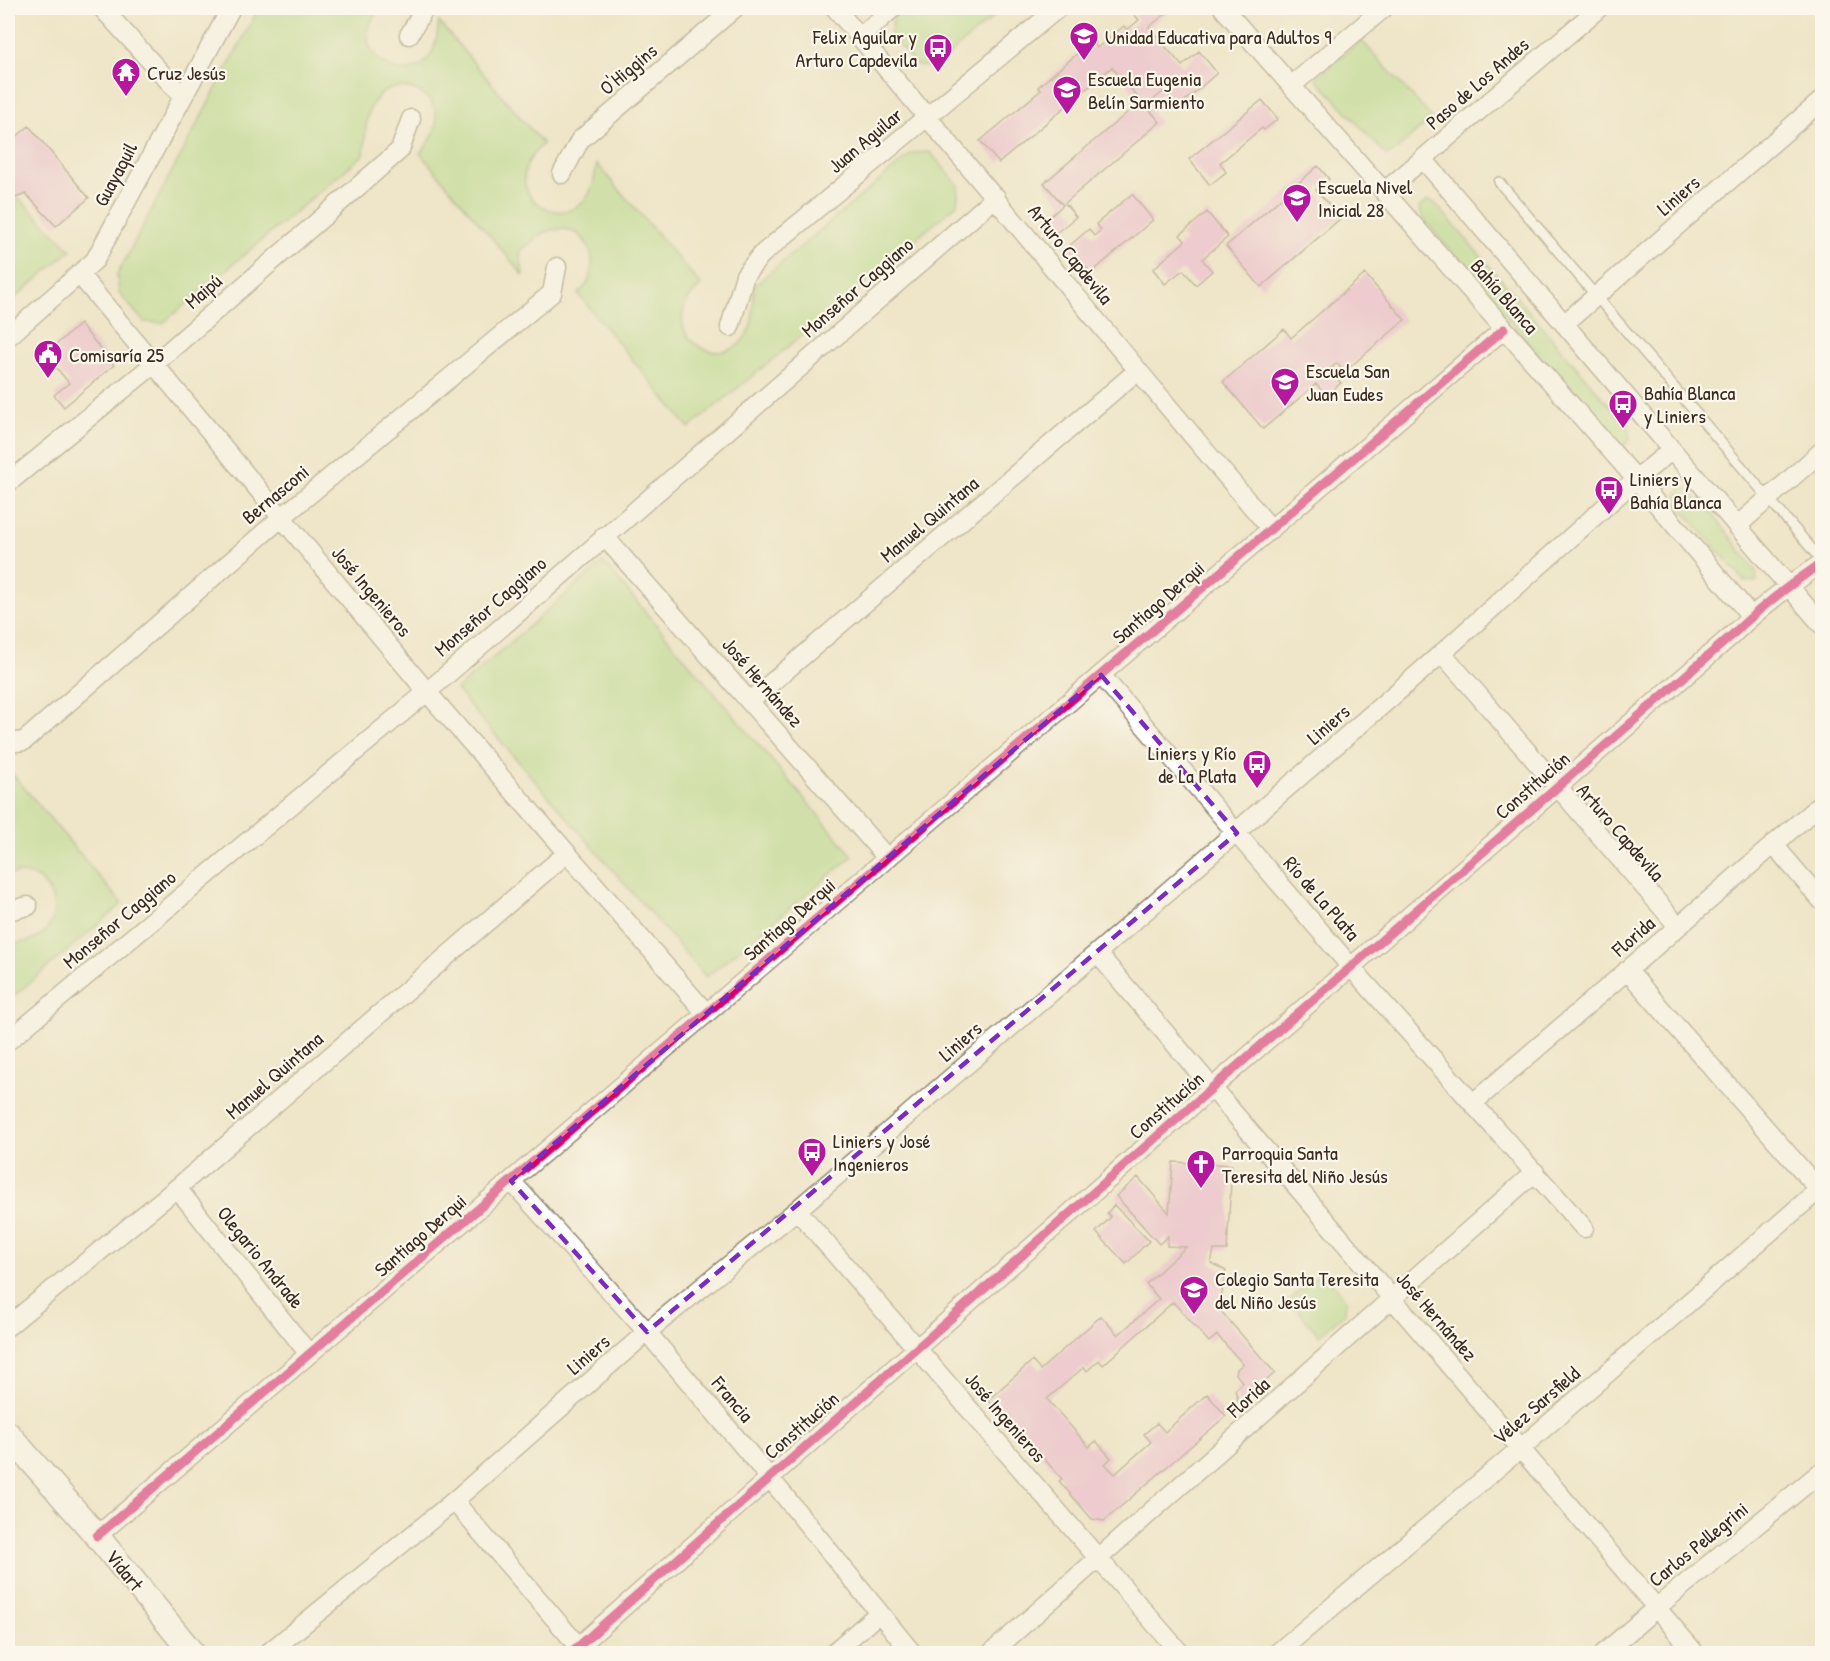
<svg xmlns="http://www.w3.org/2000/svg" width="1830" height="1661" viewBox="0 0 1830 1661" font-family="'Patrick Hand',sans-serif">
  <style>
    .green { fill: #aeda86; stroke: #748252; stroke-width: 1.5 }
    .building { fill: #ecacd4 }
    .lines { fill: none; stroke-linecap: round; stroke-linejoin: round }
    .service-casing { stroke: #958874; stroke-width: 12 }
    .minor-casing { stroke: #958874; stroke-width: 21 }
    .tertiary-casing { stroke: #958874; stroke-width: 27 }
    .service { stroke: #fff; stroke-width: 9 }
    .minor { stroke: #fff; stroke-width: 18 }
    .tertiary { stroke: #fff; stroke-width: 24 }
    .cycleway-casing { stroke: #fbf7ec; stroke-width: 13 }
    .cycleway { stroke: #d6006c; stroke-width: 9 }
    .marked { fill: none; stroke: #7b2cbf; stroke-width: 4.5; stroke-dasharray: 12 8; stroke-linejoin: round }
    .labels { text-anchor: middle; dominant-baseline: central; stroke-width: 4.5; stroke-linejoin: round; paint-order: stroke }
    .poi-label { font-size: 20px; fill: #3b2a1e; stroke: #fbf7ec; text-anchor: start }
    .street-label { font-size: 20px; fill: #3b2a1e; stroke: #fbf7ec }
  </style>
  <rect width="100%" height="100%" fill="#fbf7ec"/>
  <filter id="ink" filterUnits="userSpaceOnUse"><feTurbulence type="fractalNoise" baseFrequency=".0167" numOctaves="2"/><feDisplacementMap in="SourceGraphic" scale="12" xChannelSelector="R" yChannelSelector="G"/><feConvolveMatrix kernelMatrix="1 2 1 2 8 2 1 2 1" color-interpolation-filters="sRGB"/></filter>
  <filter id="wash" filterUnits="userSpaceOnUse"><feTurbulence type="fractalNoise" baseFrequency=".008" numOctaves="4" result="noise"/><feDisplacementMap in="SourceGraphic" scale="24" xChannelSelector="R" yChannelSelector="G"/><feGaussianBlur stdDeviation="1.35" result="paint"/><feColorMatrix in="noise" values="0 0 0 0 0 0 0 0 0 0 0 0 0 0 0 0 0 1.4 0 .05"/><feComposite in="paint" operator="in"/></filter>
  <g filter="url(#wash)">
    <rect width="100%" height="100%" fill="#efe5c9"/>
    <path class="green" d="M259,8h122c-42,42 27,87 50,46 6,-9 6,-21 8,-32l104,122c-55,49 28,98 49,43 3,-7 3,-16 5,-23l104,121c-6,7 -15,14 -17,23 -12,40 46,62 64,24 7,-13 5,-32 6,-46l158,-133 18,-1 29,34 -2,18 -124,106 -144,118 -111,-134c31,-26 8,-78 -32,-62 -10,4 -18,13 -26,20l3,23 -103,-122c48,-49 -22,-89 -47,-50 -9,14 -7,35 -9,51l-201,169 -19,-1 -25,-29 -2,-18z
      M904,8h100l-71,60 -17,-3 -26,-30 4,-19z
      M1361,40l71,78 -39,35 -7,2 -70,-77z
      M20,199l51,51 -63,54v-102z
      M1430,201l6,3 193,224 1,11c-4,8 -10,7 -18,3l-190,-225 -2,-10 5,-5z
      M1683,486l29,27 44,58 1,11 -13,-1 -70,-81z
      M603,562l250,294 -147,121 -250,-287z
      M10,771l112,133 -114,97v-58c71,3 50,-83 0,-68v-102z
      M1322,1271l24,29 -1,13 -26,22 -30,-35z"/>
    <g id="blocks">
      <path class="building" d="M1128,8h45l-24,19 33,39 17,-15 18,22 -39,34 -14,-16 -18,15 14,16 -95,81 11,14 -20,16 -10,-13 17,-15 -19,-22 97,-82 -29,-34 -113,96 -19,-22 61,-51 -3,-3 54,-46 5,7 27,-22 3,4 12,-10z
        M1262,100l16,19 -14,11 -2,-2 -42,35 6,9 -16,13 -21,-26z
        M29,126l60,72 -33,28 -30,-32 -18,7v-57z
        M1318,166l11,13 -13,11 25,28 -80,69 -35,-41z
        M1132,194l21,26 -62,53 -23,-26 21,-18 5,7 7,-6 -5,-6z
        M1207,212l21,25 -26,22 10,12 -16,14 -13,-15 -18,14 -12,-15 32,-28 -5,-6z
        M1365,274l40,46 -61,52 -7,-9 -7,6 11,14 -15,13 -10,-12 -53,45 -40,-47 61,-53 7,9z
        M80,324l34,41 -50,42 -10,-12 15,-12 -24,-29z
        M1173,1162l59,3 -5,85h-13l-3,13 15,8 -7,38 56,64 -36,31 -4,-14 8,-7 -7,-9 1,-5 6,-5 -26,-29 -8,7 -36,-40 -70,63 -4,-5 -12,11 -3,-4 -37,32 42,48 7,-6 15,17 -6,6 10,10 36,-32 -7,-8 13,-11 8,9 42,-38 19,22 -122,105 -12,-2 -33,-38 3,-2 -56,-63 -2,1 -16,-17 44,-39 8,9 61,-54 17,19 41,-36 -13,-15 40,-37 -19,-1 1,-10 -9,8 -43,-48 22,-19 31,36z
        M1114,1205l35,36 -23,23 -30,-32 15,-15 -4,-4z"/>
    </g>
  </g>
  <g filter="url(#ink)">
    <use href="#blocks" fill-opacity="0" stroke="#958874" stroke-width="1.5"/>
    <g class="lines">
      <g class="service-casing">
        <path id="service" d="M1499,182l323,379"/>
      </g>
      <g class="minor-casing">
        <path id="minor" d="M102,8l81,89
          M835,8c147,172 289,348 436,521
          M1223,8l413,471 115,137
          M409,35l16,-27
          M860,37l33,-29
          M1291,86l93,-78
          M1423,159l399,466
          M562,174l18,-34 155,-132
          M1384,192l215,-184
          M79,274l348,418 279,321
          M1564,324l258,-224
          M730,327l15,-52 16,-20 297,-247
          M8,337l87,-77 136,-252
          M8,483l145,-118 247,-215 11,-31
          M1737,526l85,-75
          M604,536l283,322
          M1442,653l236,273
          M1101,675l250,292 233,261
          M750,701l387,-330
          M8,743l16,-2 257,-223 271,-225 5,-26
          M1773,844l49,57
          M8,911l20,-5
          M1097,953l599,701
          M1627,970l195,223
          M8,1041l419,-349 569,-495
          M1473,1103l349,-300
          M511,1181l136,151 122,145 144,177
          M177,1188l132,166
          M797,1210l384,444
          M8,1326l169,-138 390,-335
          M454,1501l131,153
          M97,1536l1407,-1207
          M267,1654l187,-153 193,-169 150,-122 300,-257 345,-300 194,-174 36,-29
          M570,1654l642,-566 519,-452c28,-28 58,-51 91,-73
          M832,1654l47,-41
          M990,1654l545,-482
          M1276,1654l245,-206 301,-261
          M1603,1654l53,-46 166,-137"/>
      </g>
      <g class="tertiary-casing">
        <path id="tertiary" d="M8,1434l89,102 96,118"/>
      </g>
      <use href="#service" class="service"/>
      <use href="#minor" class="minor"/>
      <use href="#tertiary" class="tertiary"/>
      <g class="cycleway-casing">
        <path id="cycleway" d="M97,1536l1407,-1207
          M570,1654l642,-566 519,-452c28,-28 58,-51 91,-73"/>
      </g>
      <use href="#cycleway" class="cycleway"/>
    </g>
  </g>
  <path d="M0 0H1830V1661H0ZM1101,675l136,158 -590,499 -136,-151z" fill="#efe5c9" fill-opacity=".55" fill-rule="evenodd"/>
  <path class="marked" d="M1101,675l136,158 -590,499 -136,-151z"/>
  <defs>
    <g id="school-pin" transform="scale(1.5)"><path d="M0 17L-7.5 6A9.5 9.5 0 1 1 7.5 6Z" fill="#b5179e" stroke="#fbf7ec"/><path d="M0-5L7-2L0 1L-7-2ZM-4 1L0 2.5L4 1V4Q0 6-4 4Z" fill="#fff"/></g>
    <g id="bus-pin" transform="scale(1.5)"><path d="M0 17L-7.5 6A9.5 9.5 0 1 1 7.5 6Z" fill="#b5179e" stroke="#fbf7ec"/><path d="M-5-6H5V4H4V6H2V4H-2V6H-4V4H-5ZM-3.5-4V0h7V-4ZM-3.5 1.2v1.5H-2V1.2ZM2 1.2v1.5H3.5V1.2Z" fill="#fff"/></g>
    <g id="temple-pin" transform="scale(1.5)"><path d="M0 17L-7.5 6A9.5 9.5 0 1 1 7.5 6Z" fill="#b5179e" stroke="#fbf7ec"/><path d="M0-6L5-2H3V0L6.5 2.5H4V6H1.5V3h-3V6H-4V2.5H-6.5L-3 0V-2H-5Z" fill="#fff"/></g>
    <g id="civic-pin" transform="scale(1.5)"><path d="M0 17L-7.5 6A9.5 9.5 0 1 1 7.5 6Z" fill="#b5179e" stroke="#fbf7ec"/><path d="M-.6-6.5H3V-4.5H.6V-3L4-1V1h2V6H-6V1h2V-1L-.6-3ZM-1.2 2.5V6h2.4V2.5Z" fill="#fff"/></g>
    <g id="church-pin" transform="scale(1.5)"><path d="M0 17L-7.5 6A9.5 9.5 0 1 1 7.5 6Z" fill="#b5179e" stroke="#fbf7ec"/><path d="M-1.2-6h2.4v3.5h3.3v2.4h-3.3V6h-2.4V-.1h-3.3v-2.4h3.3Z" fill="#fff"/></g>
  </defs>
  <g fill-rule="evenodd">
    <use href="#school-pin" x="1084" y="36"/>
    <use href="#bus-pin" x="938" y="48"/>
    <use href="#temple-pin" x="126" y="72"/>
    <use href="#school-pin" x="1067" y="90"/>
    <use href="#school-pin" x="1297" y="198"/>
    <use href="#civic-pin" x="48" y="354"/>
    <use href="#school-pin" x="1285" y="382"/>
    <use href="#bus-pin" x="1623" y="404"/>
    <use href="#bus-pin" x="1609" y="490"/>
    <use href="#bus-pin" x="1257" y="764"/>
    <use href="#bus-pin" x="812" y="1152"/>
    <use href="#church-pin" x="1201" y="1164"/>
    <use href="#school-pin" x="1194" y="1290"/>
  </g>
  <g class="labels">
    <g class="poi-label">
      <text x="917" y="36" text-anchor="end">Felix Aguilar y<tspan x="917" dy="23">Arturo Capdevila</tspan></text>
      <text x="1105" y="36">Unidad Educativa para Adultos 9</text>
      <text x="147" y="72">Cruz Jesús</text>
      <text x="1088" y="78">Escuela Eugenia<tspan x="1088" dy="23">Belín Sarmiento</tspan></text>
      <text x="1318" y="186">Escuela Nivel<tspan x="1318" dy="23">Inicial 28</tspan></text>
      <text x="69" y="354">Comisaría 25</text>
      <text x="1306" y="370">Escuela San<tspan x="1306" dy="23">Juan Eudes</tspan></text>
      <text x="1644" y="392">Bahía Blanca<tspan x="1644" dy="23">y Liniers</tspan></text>
      <text x="1630" y="478">Liniers y<tspan x="1630" dy="23">Bahía Blanca</tspan></text>
      <text x="1236" y="752" text-anchor="end">Liniers y Río<tspan x="1236" dy="23">de La Plata</tspan></text>
      <text x="833" y="1140">Liniers y José<tspan x="833" dy="23">Ingenieros</tspan></text>
      <text x="1222" y="1152">Parroquia Santa<tspan x="1222" dy="23">Teresita del Niño Jesús</tspan></text>
      <text x="1215" y="1278">Colegio Santa Teresita<tspan x="1215" dy="23">del Niño Jesús</tspan></text>
    </g>
    <g class="street-label">
      <text transform="translate(628 69) rotate(-40)">O'Higgins</text>
      <text transform="translate(1477 83) rotate(-41)">Paso de Los Andes</text>
      <text transform="translate(865 140) rotate(-40)">Juan Aguilar</text>
      <text transform="translate(115 174) rotate(-62)">Guayaquil</text>
      <text transform="translate(1678 195) rotate(-41)">Liniers</text>
      <text transform="translate(1071 254) rotate(51)">Arturo Capdevila</text>
      <text transform="translate(857 287) rotate(-41)">Monseñor Caggiano</text>
      <text transform="translate(203 291) rotate(-41)">Maipú</text>
      <text transform="translate(1505 296) rotate(49)">Bahía Blanca</text>
      <text transform="translate(275 494) rotate(-40)">Bernasconi</text>
      <text transform="translate(929 519) rotate(-40)">Manuel Quintana</text>
      <text transform="translate(372 591) rotate(50)">José Ingenieros</text>
      <text transform="translate(1158 602) rotate(-41)">Santiago Derqui</text>
      <text transform="translate(490 606) rotate(-41)">Monseñor Caggiano</text>
      <text transform="translate(763 682) rotate(49)">José Hernández</text>
      <text transform="translate(1328 724) rotate(-41)">Liniers</text>
      <text transform="translate(1532 785) rotate(-41)">Constitución</text>
      <text transform="translate(1621 832) rotate(49)">Arturo Capdevila</text>
      <text transform="translate(1322 898) rotate(49)">Río de La Plata</text>
      <text transform="translate(119 919) rotate(-40)">Monseñor Caggiano</text>
      <text transform="translate(789 919) rotate(-41)">Santiago Derqui</text>
      <text transform="translate(1633 936) rotate(-41)">Florida</text>
      <text transform="translate(960 1041) rotate(-41)">Liniers</text>
      <text transform="translate(274 1075) rotate(-41)">Manuel Quintana</text>
      <text transform="translate(1166 1105) rotate(-41)">Constitución</text>
      <text transform="translate(420 1235) rotate(-41)">Santiago Derqui</text>
      <text transform="translate(261 1257) rotate(51)">Olegario Andrade</text>
      <text transform="translate(1437 1316) rotate(49)">José Hernández</text>
      <text transform="translate(588 1354) rotate(-41)">Liniers</text>
      <text transform="translate(1248 1397) rotate(-42)">Florida</text>
      <text transform="translate(733 1399) rotate(50)">Francia</text>
      <text transform="translate(1536 1405) rotate(-41)">Vélez Sarsfield</text>
      <text transform="translate(1006 1417) rotate(49)">José Ingenieros</text>
      <text transform="translate(801 1425) rotate(-41)">Constitución</text>
      <text transform="translate(1698 1544) rotate(-39)">Carlos Pellegrini</text>
      <text transform="translate(125 1570) rotate(51)">Vidart</text>
    </g>
  </g>
  <rect width="1830" height="1661" fill="none" stroke="#fbf7ec" stroke-width="30"/>
</svg>
